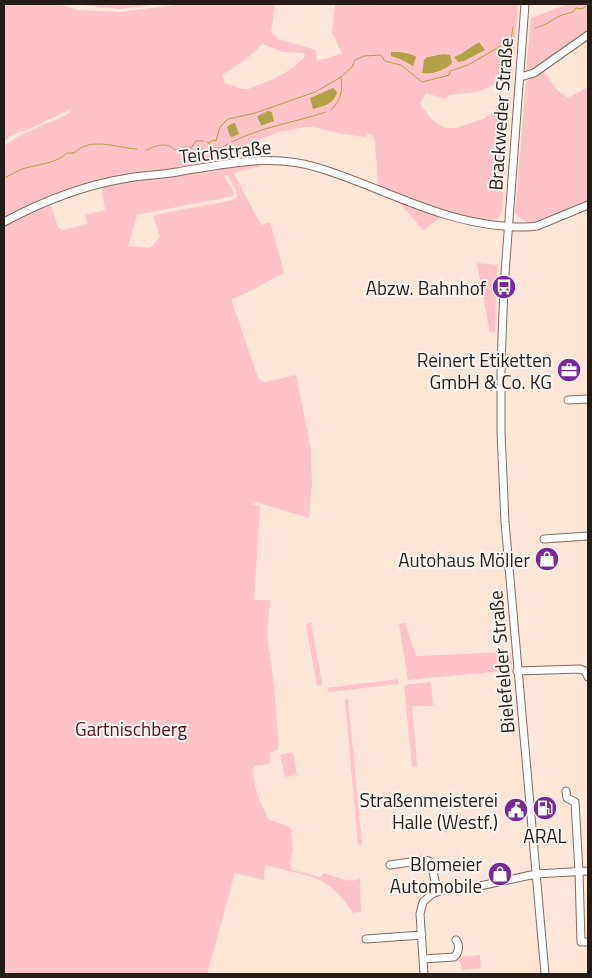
<svg xmlns="http://www.w3.org/2000/svg" width="592" height="978" viewBox="0 0 592 978" font-family="'Titillium Web',sans-serif">
  <style>
    .green { fill: #fec3c6; fill-rule: evenodd }
    .water { fill: #b4a047 }
    .lines { fill: none; stroke-linecap: round; stroke-linejoin: round }
    .stream { stroke: #b4a047; stroke-width: 1 }
    .minor-casing { stroke: #7f6a5c; stroke-width: 9 }
    .minor { stroke: #fff; stroke-width: 7 }
    .labels { text-anchor: middle; dominant-baseline: central; stroke-width: 4; stroke-linejoin: round; paint-order: stroke }
    .street-label { font-size: 19px; fill: #251c17; stroke: #fdf8f5 }
    .poi-label { font-size: 19px; fill: #251c17; stroke: #fdf8f5; text-anchor: end }
    .park-label { font-size: 19px; fill: #5d0a1d; stroke: #fdf8f5 }
  </style>
  <rect width="100%" height="100%" fill="#ffe6d6"/>
  <path class="green" d="M4,4h55l19,6 41,2 63,-8h93l-4,29 8,6 37,11 1,10 12,-2 13,-5 -10,-21 3,-28c17,0 35,3 51,0h132l-6,75 -4,-1 -30,14 -29,3 -3,4 -20,-6 -6,11 12,16 13,8h12l28,-10 26,-21 -9,114 -4,7 -11,3 -30,-5 -47,-17 -32,-14 -3,-45 -2,-4 -6,-3 -1,4 -24,-3 -28,-7h-9l-26,5 -30,11 -7,6 -6,10 23,5 1,3 -20,4 -6,3 27,51 9,-3 14,51 -32,17 -20,9v3l26,76 7,4 31,-7 15,75 1,34 -3,34 -53,-16 -4,3 8,1 -6,94h16l-3,34 7,52 5,63 -9,4v9l-2,2 -14,2c-4,17 7,37 14,53l21,8 2,2 2,21 -3,13 2,7 28,7 4,-4c10,3 27,12 36,5l1,33 -8,2c-24,-39 -47,-37 -88,-48l-1,15 -29,-7 -28,101h-203v-748l46,-23 8,24 5,3 24,-6 -2,-9 20,-5 -3,-23 19,-4 -60,10 -22,8 -35,18v-72c8,-11 51,-26 66,-34l1,-4 -42,20 -17,6 -8,7zM263,44l20,8 20,1 2,3c-15,18 -35,25 -57,33h-5l-18,-6 -3,-8 23,-15zM433,55l7,1 5,13 -21,5 -2,-5c2,-8 2,-12 11,-14zM272,112v10l-9,4 -4,-1 -2,-10zM224,175h3l10,17v5l-4,3 -80,15 7,22 -10,11 -22,-2 9,-31 96,-19 1,-4z
    M73,4h88l-41,5z
    M568,4h20v29l-53,37 -9,1 5,-53z
    M543,69l13,20 12,9 20,-11v114l-50,20 -10,2 -11,-7 -2,-3 11,-131z
    M394,199l47,18 -18,14 -14,-18z
    M477,263l20,2 -2,67 -5,1z
    M311,622l11,62 -5,2 -11,-61z
    M405,623l11,33 95,-4 1,18 -104,10 -9,-56z
    M398,679l1,5 -70,8 -2,-4z
    M431,682l2,24h-21l5,60 -5,1 -8,-80 5,-3z
    M348,699l14,145 -4,1 -13,-145z
    M293,752l4,23 -12,2 -5,-22z
    M480,955l1,13 -19,2 -1,-7 -5,-4 2,-2z"/>
  <path class="water" d="M479,42l6,8 -21,11 -6,1 -4,-5 7,-3z
    M391,52c9,0 17,0 25,5l-3,9 -13,-7 -9,-3z
    M444,54l6,1 2,8c-6,7 -21,12 -30,10l2,-13 3,-3z
    M333,88l4,4c-3,12 -13,14 -24,17l-3,-11z
    M268,111l4,1 2,9 -13,5 -4,-10z
    M235,123l4,11 -7,3 -2,-1 -3,-9 4,-3z"/>
  <g class="lines">
    <path class="stream" d="M535,28c11,-2 17,-9 27,-13 4,-1 8,-2 12,-4l2,-3 6,1 6,-4
      M331,110c10,-10 12,-19 10,-33
      M207,142l2,1 4,-3 3,1 4,-14 8,-8 27,-6 60,-21 26,-15 11,-10 3,-7 9,-4 17,-1 4,6 16,4 21,17 24,-6 3,-1 1,-4 18,-6 43,-25 2,-13
      M232,142c32,-16 61,-19 94,-30
      M209,143l3,5h9l7,-4
      M146,150c10,-4 20,-9 29,0l10,-3 6,1 5,-7h8
      M4,178c6,-3 12,-6 18,-9 13,-4 36,-6 45,-16h7c18,-17 42,-5 63,-4"/>
    <g class="minor-casing">
      <path id="minor" d="M525,4l-21,283 -3,77v68l4,90 40,452
        M520,76h4l10,-3 54,-38
        M4,222c39,-21 80,-37 124,-44 16,-3 33,-3 49,-6 48,-8 95,-19 142,-4 62,19 119,53 184,58 11,1 23,2 34,0l51,-21
        M568,400l20,-1
        M544,539l44,-3
        M517,671l63,-2 5,2 3,6
        M566,791l1,7 8,4 4,70 2,70h7
        M390,865l34,-5 5,1 3,5 5,25
        M366,939l56,-4
        M423,959l31,-2c5,-4 6,-12 2,-17
        M424,974l-4,-60 3,-12 9,-8 10,-4 33,-3 61,-13 52,-3"/>
    </g>
    <use href="#minor" class="minor"/>
  </g>
  <defs>
    <g id="bus-disc" transform="scale(1.25)"><circle r="9.5" fill="#792898" stroke="#fdf8f5"/><path d="M-5-6H5V4H4V6H2V4H-2V6H-4V4H-5ZM-3.5-4V0h7V-4ZM-3.5 1.2v1.5H-2V1.2ZM2 1.2v1.5H3.5V1.2Z" fill="#fff"/></g>
    <g id="office-disc" transform="scale(1.25)"><circle r="9.5" fill="#792898" stroke="#fdf8f5"/><path d="M-6-3h4V-5.5h4V-3h4V5H-6ZM-1-4.5V-3h2v-1.5ZM-6 0V1H6V0Z" fill="#fff"/></g>
    <g id="shop-disc" transform="scale(1.25)"><circle r="9.5" fill="#792898" stroke="#fdf8f5"/><path d="M-5-2.5h2.3a2.7 3.5 0 0 1 5.4 0H5L5.5 6h-11ZM-1.5-2.5h3a1.5 2.3 0 0 0-3 0Z" fill="#fff"/></g>
    <g id="fuel-disc" transform="scale(1.25)"><circle r="9.5" fill="#792898" stroke="#fdf8f5"/><path d="M-5.5-6h7V0h2V4h1.3V-2.5L3-4.5l.8-.8L6-3V5H2.5V1h-1V6h-7ZM-4.2-4.7v3.2H.2V-4.7Z" fill="#fff"/></g>
    <g id="civic-disc" transform="scale(1.25)"><circle r="9.5" fill="#792898" stroke="#fdf8f5"/><path d="M-.6-6.5H3V-4.5H.6V-3L4-1V1h2V6H-6V1h2V-1L-.6-3ZM-1.2 2.5V6h2.4V2.5Z" fill="#fff"/></g>
  </defs>
  <g fill-rule="evenodd">
    <use href="#bus-disc" x="504" y="287"/>
    <use href="#office-disc" x="569" y="370"/>
    <use href="#shop-disc" x="547" y="559"/>
    <use href="#fuel-disc" x="545" y="808"/>
    <use href="#civic-disc" x="516" y="810"/>
    <use href="#shop-disc" x="500" y="874"/>
  </g>
  <g class="labels">
    <g class="street-label">
      <text transform="translate(500 114) rotate(-86)">Brackweder Straße</text>
      <text transform="translate(225 151) rotate(-6)">Teichstraße</text>
      <text transform="translate(501 662) rotate(-95)">Bielefelder Straße</text>
    </g>
    <g class="poi-label">
      <text x="486" y="287">Abzw. Bahnhof</text>
      <text x="552" y="359">Reinert Etiketten<tspan x="552" dy="22">GmbH &amp; Co. KG</tspan></text>
      <text x="530" y="559">Autohaus Möller</text>
      <text x="498" y="799">Straßenmeisterei<tspan x="498" dy="22">Halle (Westf.)</tspan></text>
      <text x="545" y="835" text-anchor="middle">ARAL</text>
      <text x="482" y="863">Blomeier<tspan x="482" dy="22">Automobile</tspan></text>
    </g>
    <g class="park-label">
      <text x="131" y="728">Gartnischberg</text>
    </g>
  </g>
  <rect width="592" height="978" fill="none" stroke="#251c17" stroke-width="10"/>
</svg>
